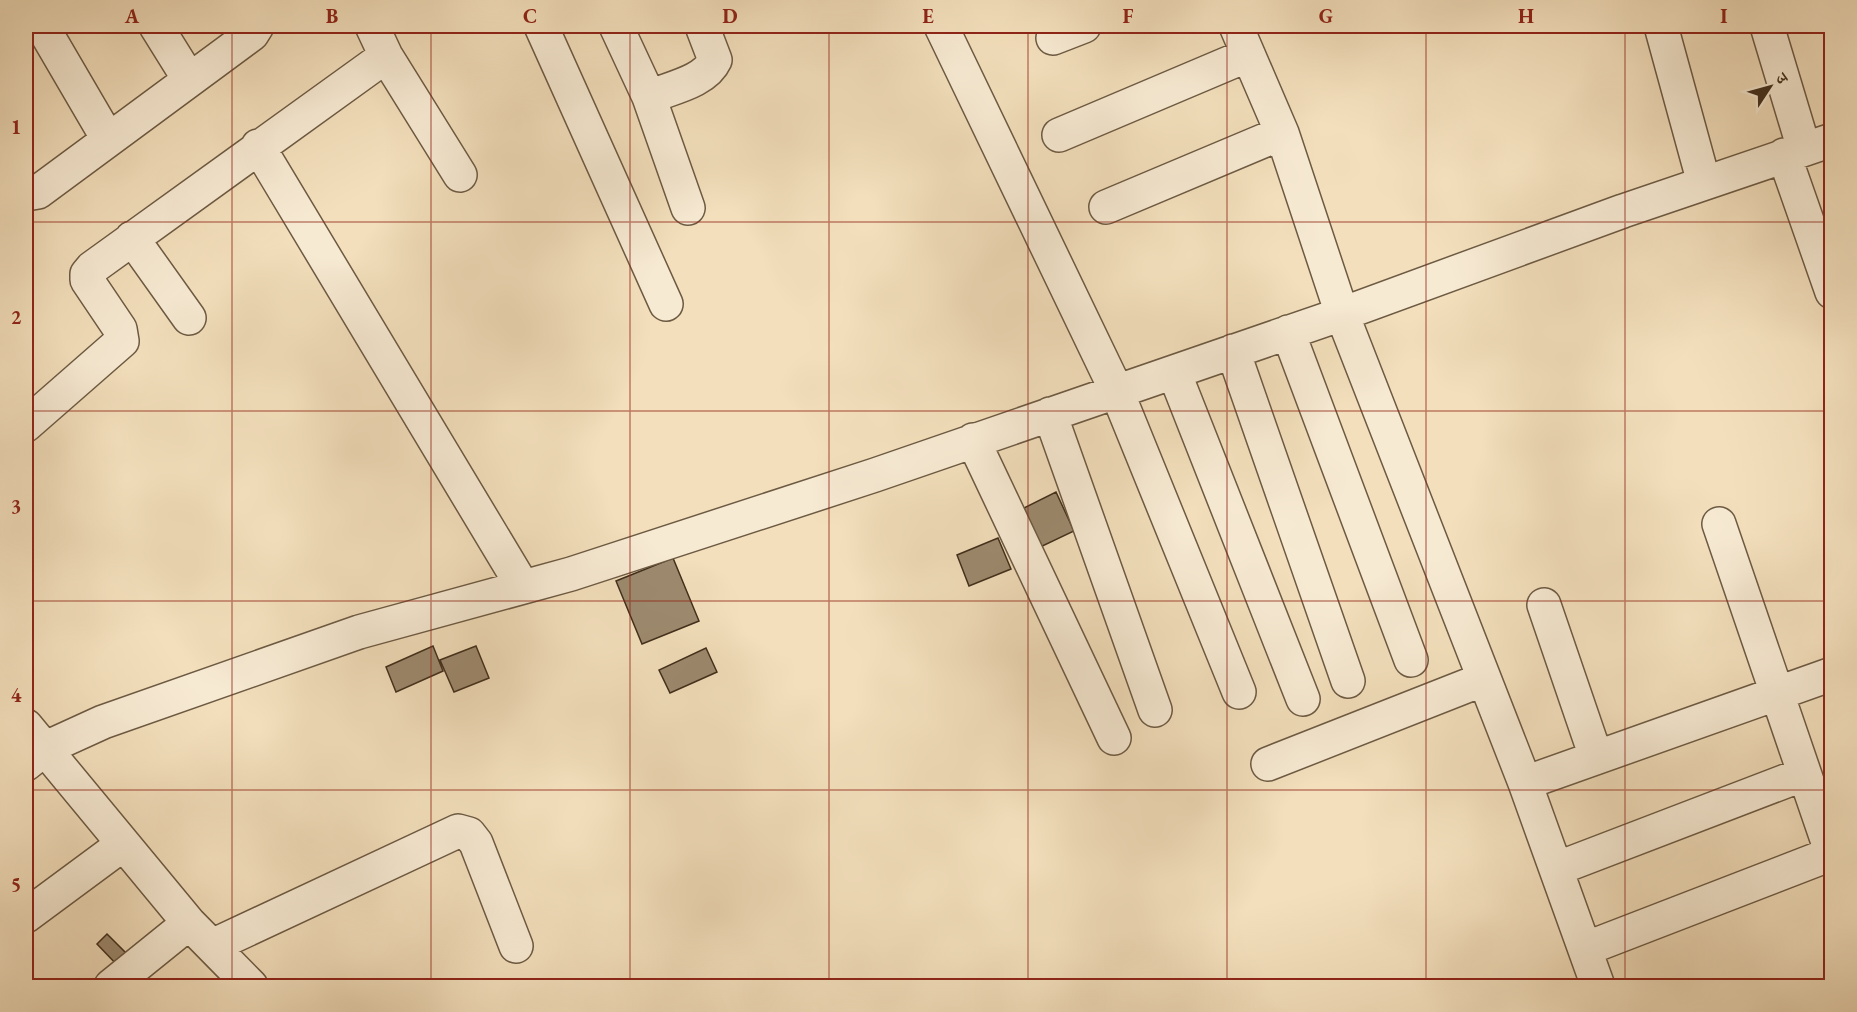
<svg xmlns="http://www.w3.org/2000/svg" width="1857" height="1012" viewBox="0 0 1857 1012" font-family="'EB Garamond','Noto Serif Devanagari',serif">
  <style>
    .building { fill: #9d8a6f; stroke: #402e1b; stroke-width: 1.5 }
    .lines { fill: none; stroke-linecap: round; stroke-linejoin: round }
    .minor-casing { stroke: #6d5a43; stroke-width: 36 }
    .minor { stroke: #f7ead3; stroke-width: 33 }
    .grid { fill: none; stroke: #8f2418; stroke-width: 1.5; stroke-opacity: 0.55 }
    .neatline { fill: none; stroke: #8f2418; stroke-width: 2 }
    .grid-label { font-size: 20px; text-anchor: middle; font-weight: bold; fill: #8f2418 }
  </style>
  <rect width="100%" height="100%" fill="#f3dfbc"/>
  <filter id="stains"><feTurbulence type="fractalNoise" baseFrequency=".00333" numOctaves="4"/><feColorMatrix values="0 0 0 0 .2 0 0 0 0 .09 0 0 0 0 .02 0 0 0 .5 -.17"/></filter>
  <radialGradient id="worn" r=".72"><stop offset=".6" stop-color="#630" stop-opacity="0"/><stop offset="1" stop-color="#630" stop-opacity=".3"/></radialGradient>
  <path class="building" d="M1056,492l18,39 -40,19 -18,-38z
    M998,538l13,31 -42,17 -12,-31z
    M673,558l26,63 -57,23 -26,-63z
    M433,646l10,25 -47,21 -10,-25z
    M476,646l13,32 -35,14 -14,-32z
    M706,648l11,24 -47,21 -11,-23z
    M107,934l24,24 -11,10 -23,-24z"/>
  <g class="lines">
    <g class="minor-casing">
      <path id="minor" d="M42,26l66,113
        M156,26l33,53
        M372,26l14,30 74,119
        M541,26l125,278
        M616,26l33,71 39,111
        M941,26l176,366 122,300
        M1236,26l46,107 60,181 183,469 73,203
        M1661,26l43,157
        M1767,26l37,123
        M1053,38l31,-12
        M649,97c21,-9 56,-15 66,-37l-13,-34
        M1059,135l189,-80
        M258,146l265,441
        M1784,155l48,137
        M26,194l12,-2 214,-158 5,-8
        M1106,207l176,-74
        M132,238l57,80
        M1288,332l123,328
        M1233,351l115,330
        M1174,372l129,327
        M1050,414l105,296
        M26,425l96,-84 -2,-12 -33,-49v-6l5,-6 294,-212
        M973,440l141,298
        M1719,524l113,330
        M1544,605l52,152
        M26,726l163,197 62,63
        M26,764l20,-16 57,-26 256,-90 212,-58 304,-99 467,-161 281,-103 209,-71
        M1268,764l216,-85
        M1525,783l307,-109
        M1556,869l248,-95
        M26,916l96,-71
        M212,946l246,-115 11,3 7,9 40,103
        M1585,949l246,-95
        M111,986l78,-63"/>
    </g>
    <use href="#minor" class="minor"/>
  </g>
  <path class="grid" d="M232,26v960M431,26v960M630,26v960M829,26v960M1028,26v960M1227,26v960M1426,26v960M1625,26v960M26,222h1806M26,411h1806M26,601h1806M26,790h1806"/>
  <rect width="1857" height="1012" fill="none" stroke="#f3dfbc" stroke-width="66"/>
  <g transform="translate(1770 87) rotate(54)" stroke="#f7ead3" stroke-width="4.5" paint-order="stroke">
  <path d="M0-4.5L10 22L0 15L-10 22Z" fill="#402e1b"/>
  <text y="-9" font-size="16" font-weight="bold" text-anchor="middle" fill="#402e1b">उ</text>
  </g>
  <rect x="33" y="33" width="1791" height="946" class="neatline"/>
  <g class="grid-label">
    <text x="132" y="23">A</text>
    <text x="332" y="23">B</text>
    <text x="530" y="23">C</text>
    <text x="730" y="23">D</text>
    <text x="928" y="23">E</text>
    <text x="1128" y="23">F</text>
    <text x="1326" y="23">G</text>
    <text x="1526" y="23">H</text>
    <text x="1724" y="23">I</text>
    <text x="16" y="134">1</text>
    <text x="16" y="324">2</text>
    <text x="16" y="513">3</text>
    <text x="16" y="702">4</text>
    <text x="16" y="891">5</text>
  </g>
  <rect width="100%" height="100%" filter="url(#stains)"/>
  <rect width="100%" height="100%" fill="url(#worn)"/>
</svg>
